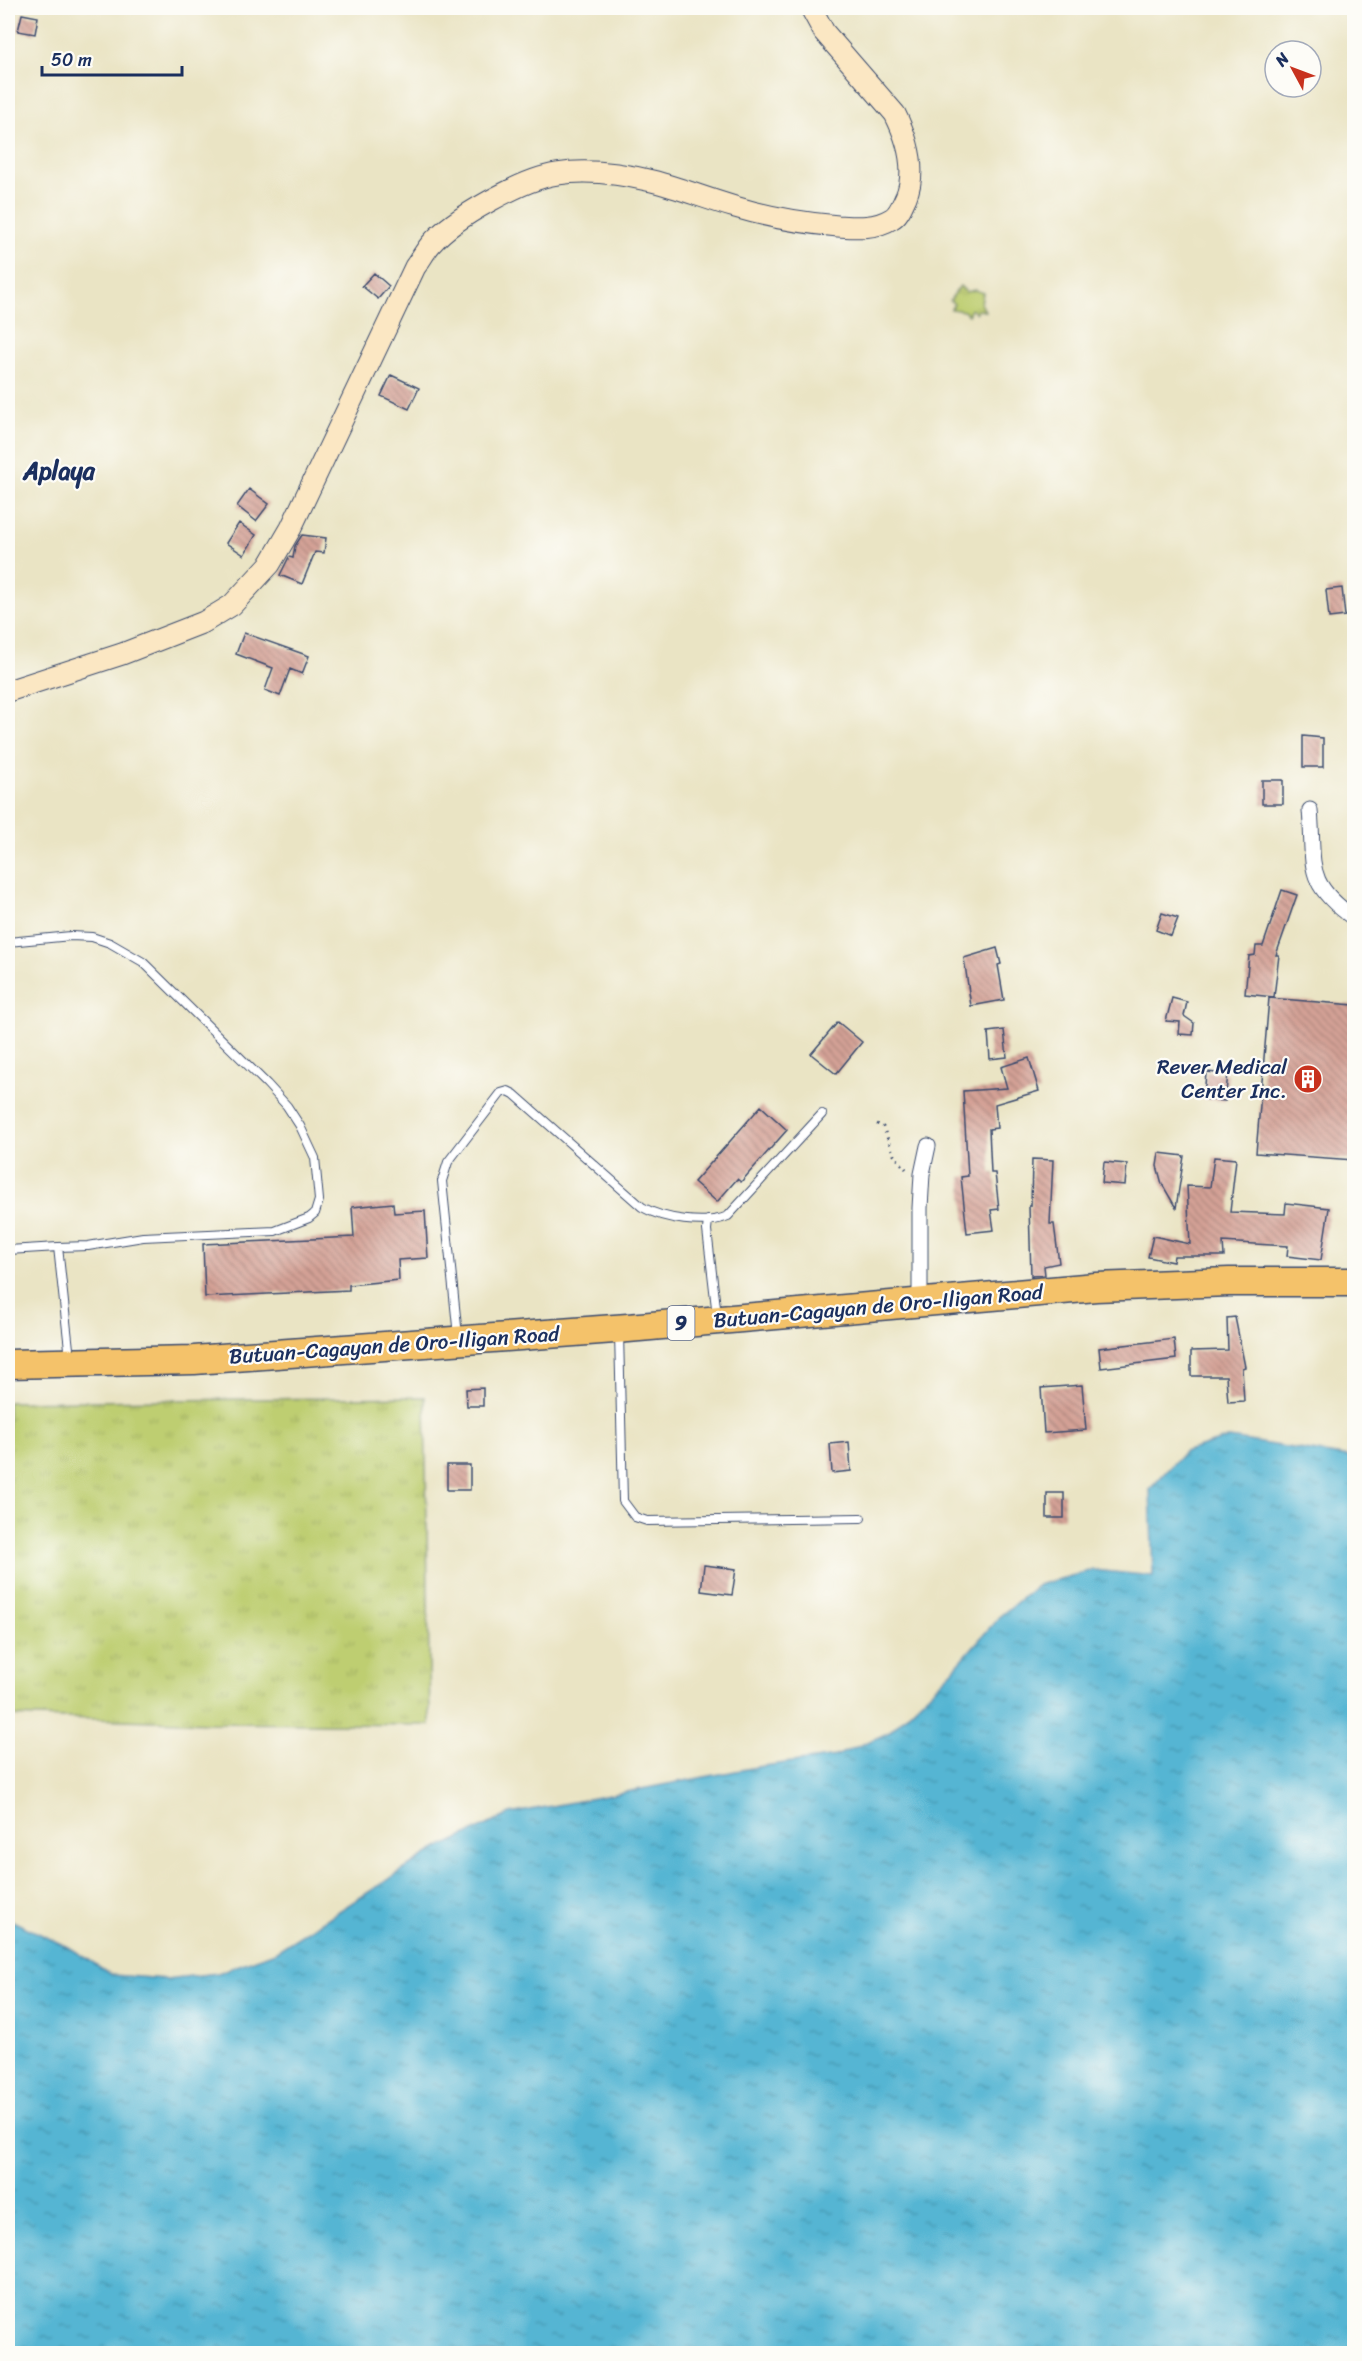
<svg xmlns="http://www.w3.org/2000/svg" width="1362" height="2361" viewBox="0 0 1362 2361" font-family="Sriracha,sans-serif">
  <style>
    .grass { fill: url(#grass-tufts); stroke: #6c7e68; stroke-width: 1.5 }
    .water { fill: url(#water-ripples); stroke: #387298; stroke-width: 1.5 }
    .building { fill: url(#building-back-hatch) }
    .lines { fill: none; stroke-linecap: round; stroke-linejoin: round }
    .lane-casing { stroke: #3a4a6d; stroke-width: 10 }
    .street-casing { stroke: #3a4a6d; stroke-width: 17 }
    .secondary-casing { stroke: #3a4a6d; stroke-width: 23 }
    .highway-casing { stroke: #3a4a6d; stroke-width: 31 }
    .path { stroke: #3a4a6d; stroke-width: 3; stroke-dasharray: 1.5 4.5; stroke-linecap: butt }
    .lane { stroke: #fff; stroke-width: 8 }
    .street { stroke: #fff; stroke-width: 15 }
    .secondary { stroke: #fbe7c3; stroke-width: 21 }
    .highway { stroke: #f4c26a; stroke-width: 28 }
    .labels { text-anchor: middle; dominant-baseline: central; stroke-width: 4.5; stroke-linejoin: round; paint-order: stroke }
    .shield { fill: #fdfcf7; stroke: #5f6c8c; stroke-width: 1.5 }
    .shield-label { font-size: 20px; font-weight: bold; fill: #1b2f5e }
    .poi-label { font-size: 21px; fill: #1b2f5e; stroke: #fdfcf7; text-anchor: end }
    .street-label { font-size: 21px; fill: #1b2f5e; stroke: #fdfcf7 }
    .quarter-label { font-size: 24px; font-weight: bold; fill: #1b2f5e; stroke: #fdfcf7 }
  </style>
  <defs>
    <pattern id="grass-tufts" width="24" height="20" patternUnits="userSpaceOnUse" patternTransform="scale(1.5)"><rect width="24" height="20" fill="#bece71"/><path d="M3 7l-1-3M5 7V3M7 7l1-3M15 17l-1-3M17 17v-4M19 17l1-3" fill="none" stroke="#a3b164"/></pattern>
    <pattern id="water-ripples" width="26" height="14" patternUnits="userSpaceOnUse" patternTransform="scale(1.5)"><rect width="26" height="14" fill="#54b5d3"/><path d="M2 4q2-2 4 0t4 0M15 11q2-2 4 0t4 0" fill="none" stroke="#4594ae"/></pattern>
    <pattern id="building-back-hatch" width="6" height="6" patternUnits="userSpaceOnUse" patternTransform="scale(1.5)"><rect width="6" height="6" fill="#d4a195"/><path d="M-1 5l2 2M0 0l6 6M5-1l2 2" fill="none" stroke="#ab847d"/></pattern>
  </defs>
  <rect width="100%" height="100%" fill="#fdfcf7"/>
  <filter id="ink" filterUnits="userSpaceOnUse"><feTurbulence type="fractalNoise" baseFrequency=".0167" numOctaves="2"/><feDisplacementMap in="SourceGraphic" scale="12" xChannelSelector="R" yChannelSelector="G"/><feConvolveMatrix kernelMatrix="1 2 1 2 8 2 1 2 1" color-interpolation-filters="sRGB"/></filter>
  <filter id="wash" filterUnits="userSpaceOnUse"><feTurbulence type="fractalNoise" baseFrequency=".008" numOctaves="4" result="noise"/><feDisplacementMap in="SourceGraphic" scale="24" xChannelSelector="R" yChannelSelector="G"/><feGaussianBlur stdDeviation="1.35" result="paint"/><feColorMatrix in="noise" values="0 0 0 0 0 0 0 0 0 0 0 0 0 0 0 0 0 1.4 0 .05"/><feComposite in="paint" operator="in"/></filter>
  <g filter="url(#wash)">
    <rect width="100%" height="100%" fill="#eae4c4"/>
    <path class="grass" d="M960,286l6,6 9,-2 8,3 -2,10 4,8 -7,-1 -2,3 -5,-4 -3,6 -4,-4 -13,-2 3,-5 -4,-4z
      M425,1397l5,328 -220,-2 -202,-7v-314z"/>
    <path class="water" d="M1229,1438l125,20v895h-1346v-434l64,30 40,26 54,4 52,-6 57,-21 158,-101 77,-37 247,-47 79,-11 52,-23 65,-63 47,-54 38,-31 55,-15 60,6 -3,-87 34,-37z"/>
    <g id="blocks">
      <path class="building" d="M22,14l16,3 -3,17 -17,-3z
        M374,273l15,13 -11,13 -16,-13z
        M391,375l28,13 -10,21 -28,-13z
        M249,489l20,15 -13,17 -19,-15z
        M239,523l17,12 -12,20 -18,-12z
        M302,535l24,3 -2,15 -9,-1 -13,32 -22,-9 9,-18 4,1 2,-12z
        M1342,588l3,28 -16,2 -3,-28z
        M244,633l65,23 -7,18 -12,-5 -10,27 -15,-6 8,-22 -37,-14z
        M1303,736l20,2v29h-20z
        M1262,780h21v24h-21z
        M1282,890l15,5 -21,60h3l-5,42 -29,-3 4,-38 6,-1 1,-9h7z
        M1162,913l16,5 -7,18 -15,-6z
        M997,948l4,16 -3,1 6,35 -33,6 -7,-48z
        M1172,998l15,4 -3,14 10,7 -1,12 -14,-1 1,-12 -14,-1z
        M1269,998l85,7v155l-98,-7z
        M838,1022l24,20 -26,32 -25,-20z
        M1004,1030l3,27 -17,2 -2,-27z
        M1029,1058l10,33 -44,13 2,24 -8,1 2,44h4l4,36 -8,1 3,20 -27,3 -6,-56 7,-1 -5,-85 44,-3 -6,-21z
        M1206,1072l22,2 -3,27 -21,-2z
        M761,1106l26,24 -46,52 -4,-3 -20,23 -23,-20z
        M1159,1153l25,3 -8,52 -14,-24 -5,-18z
        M1214,1157l22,2 -6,53 55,2 1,-11 43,5 -8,52 -34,-4 1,-10 -65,-4 1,14h-50l-1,6 -25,-5 5,-21 37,8 -3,-58 23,1z
        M1032,1159l21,1 -3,64h4l5,39 -15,3 1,9 -14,1 -2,-70h2z
        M1104,1162l23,2 -2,21 -23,-2z
        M393,1203l1,10 31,-2 3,47 -30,2 1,20 -50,5v5l-144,7 -2,-53 151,-7 -2,-30z
        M1235,1317l10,50 -3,1 2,33 -16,1 -2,-26h-35v-25l37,-1 -1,-32z
        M1174,1339l2,20 -75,9 -2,-20z
        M1082,1385l4,45 -42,3 -3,-45z
        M483,1388v18h-16l-1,-17z
        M849,1442l2,29 -19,2 -2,-29z
        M447,1465h23v25h-23z
        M1047,1493h17v25h-17z
        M704,1565l32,4 -4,26 -31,-4z"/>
    </g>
  </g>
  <g filter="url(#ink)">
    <use href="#blocks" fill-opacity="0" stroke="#3a4a6d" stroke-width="1.5"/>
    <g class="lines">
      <g class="lane-casing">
        <path id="lane" d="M8,942l63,-6 21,1 18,6 33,19 124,122 20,22 13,20 15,32 4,42 -4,13 -6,5 -34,13 -132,6 -55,9 -30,1
          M708,1220l-1,10 10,86
          M8,1250l50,-3 12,111
          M619,1333l4,168 12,16 12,4 214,-3
          M458,1336l-16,-155 6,-19 53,-69 7,-2 6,3 128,113c21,12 63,19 86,9l94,-102"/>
      </g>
      <g class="street-casing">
        <path id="street" d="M1310,810c5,55 -7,72 44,108
          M920,1302v-94l2,-34 6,-28"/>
      </g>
      <g class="secondary-casing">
        <path id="secondary" d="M8,691l114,-37 82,-32 28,-17 38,-41 21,-36 124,-261c6,-8 10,-16 16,-23 22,-26 92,-65 126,-70 30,-5 66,0 95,7 28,7 55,18 83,26 33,10 68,16 103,19 17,1 37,3 53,-7 8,-4 11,-14 15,-22 11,-27 1,-59 -11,-83l-71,-82 -13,-24"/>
      </g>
      <g class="highway-casing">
        <path id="highway" d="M8,1364l186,-4 434,-32 468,-41 133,-5h125"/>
      </g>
      <path class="path" d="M877,1124l6,3 11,28 12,14"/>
      <use href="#lane" class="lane"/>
      <use href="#street" class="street"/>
      <use href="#secondary" class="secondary"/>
      <use href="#highway" class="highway"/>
    </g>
  </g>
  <defs>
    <g id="building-disc" transform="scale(1.5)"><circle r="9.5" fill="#c8321e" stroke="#fdfcf7"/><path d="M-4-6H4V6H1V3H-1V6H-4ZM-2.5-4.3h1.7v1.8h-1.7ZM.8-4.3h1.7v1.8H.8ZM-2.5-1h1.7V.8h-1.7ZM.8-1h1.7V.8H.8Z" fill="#fff"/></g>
  </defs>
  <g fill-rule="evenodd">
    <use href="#building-disc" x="1308" y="1079"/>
  </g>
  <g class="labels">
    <rect class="shield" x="667.5" y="1306" width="27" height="34" rx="4.5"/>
    <g class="shield-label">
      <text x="681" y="1323">9</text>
    </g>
    <g class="poi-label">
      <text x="1287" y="1067">Rever Medical<tspan x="1287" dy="24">Center Inc.</tspan></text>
    </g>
    <g class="street-label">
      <text transform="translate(878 1306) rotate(-5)">Butuan-Cagayan de Oro-Iligan Road</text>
      <text transform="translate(394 1345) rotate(-4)">Butuan-Cagayan de Oro-Iligan Road</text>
    </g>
    <g class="quarter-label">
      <text x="59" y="471">Aplaya</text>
    </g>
  </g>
  <rect width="1362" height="2361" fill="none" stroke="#fdfcf7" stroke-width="30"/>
  <g transform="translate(1293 69) rotate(311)"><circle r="28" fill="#fdfcf7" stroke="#a3aaba" stroke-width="1.5"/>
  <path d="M0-4.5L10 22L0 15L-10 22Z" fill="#c8321e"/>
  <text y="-9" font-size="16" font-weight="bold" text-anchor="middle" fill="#1b2f5e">N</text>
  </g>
  <path d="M42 66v9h140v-9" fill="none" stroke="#1b2f5e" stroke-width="3"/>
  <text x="51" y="66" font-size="18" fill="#1b2f5e" stroke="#fdfcf7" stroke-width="4.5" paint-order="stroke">50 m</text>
</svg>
